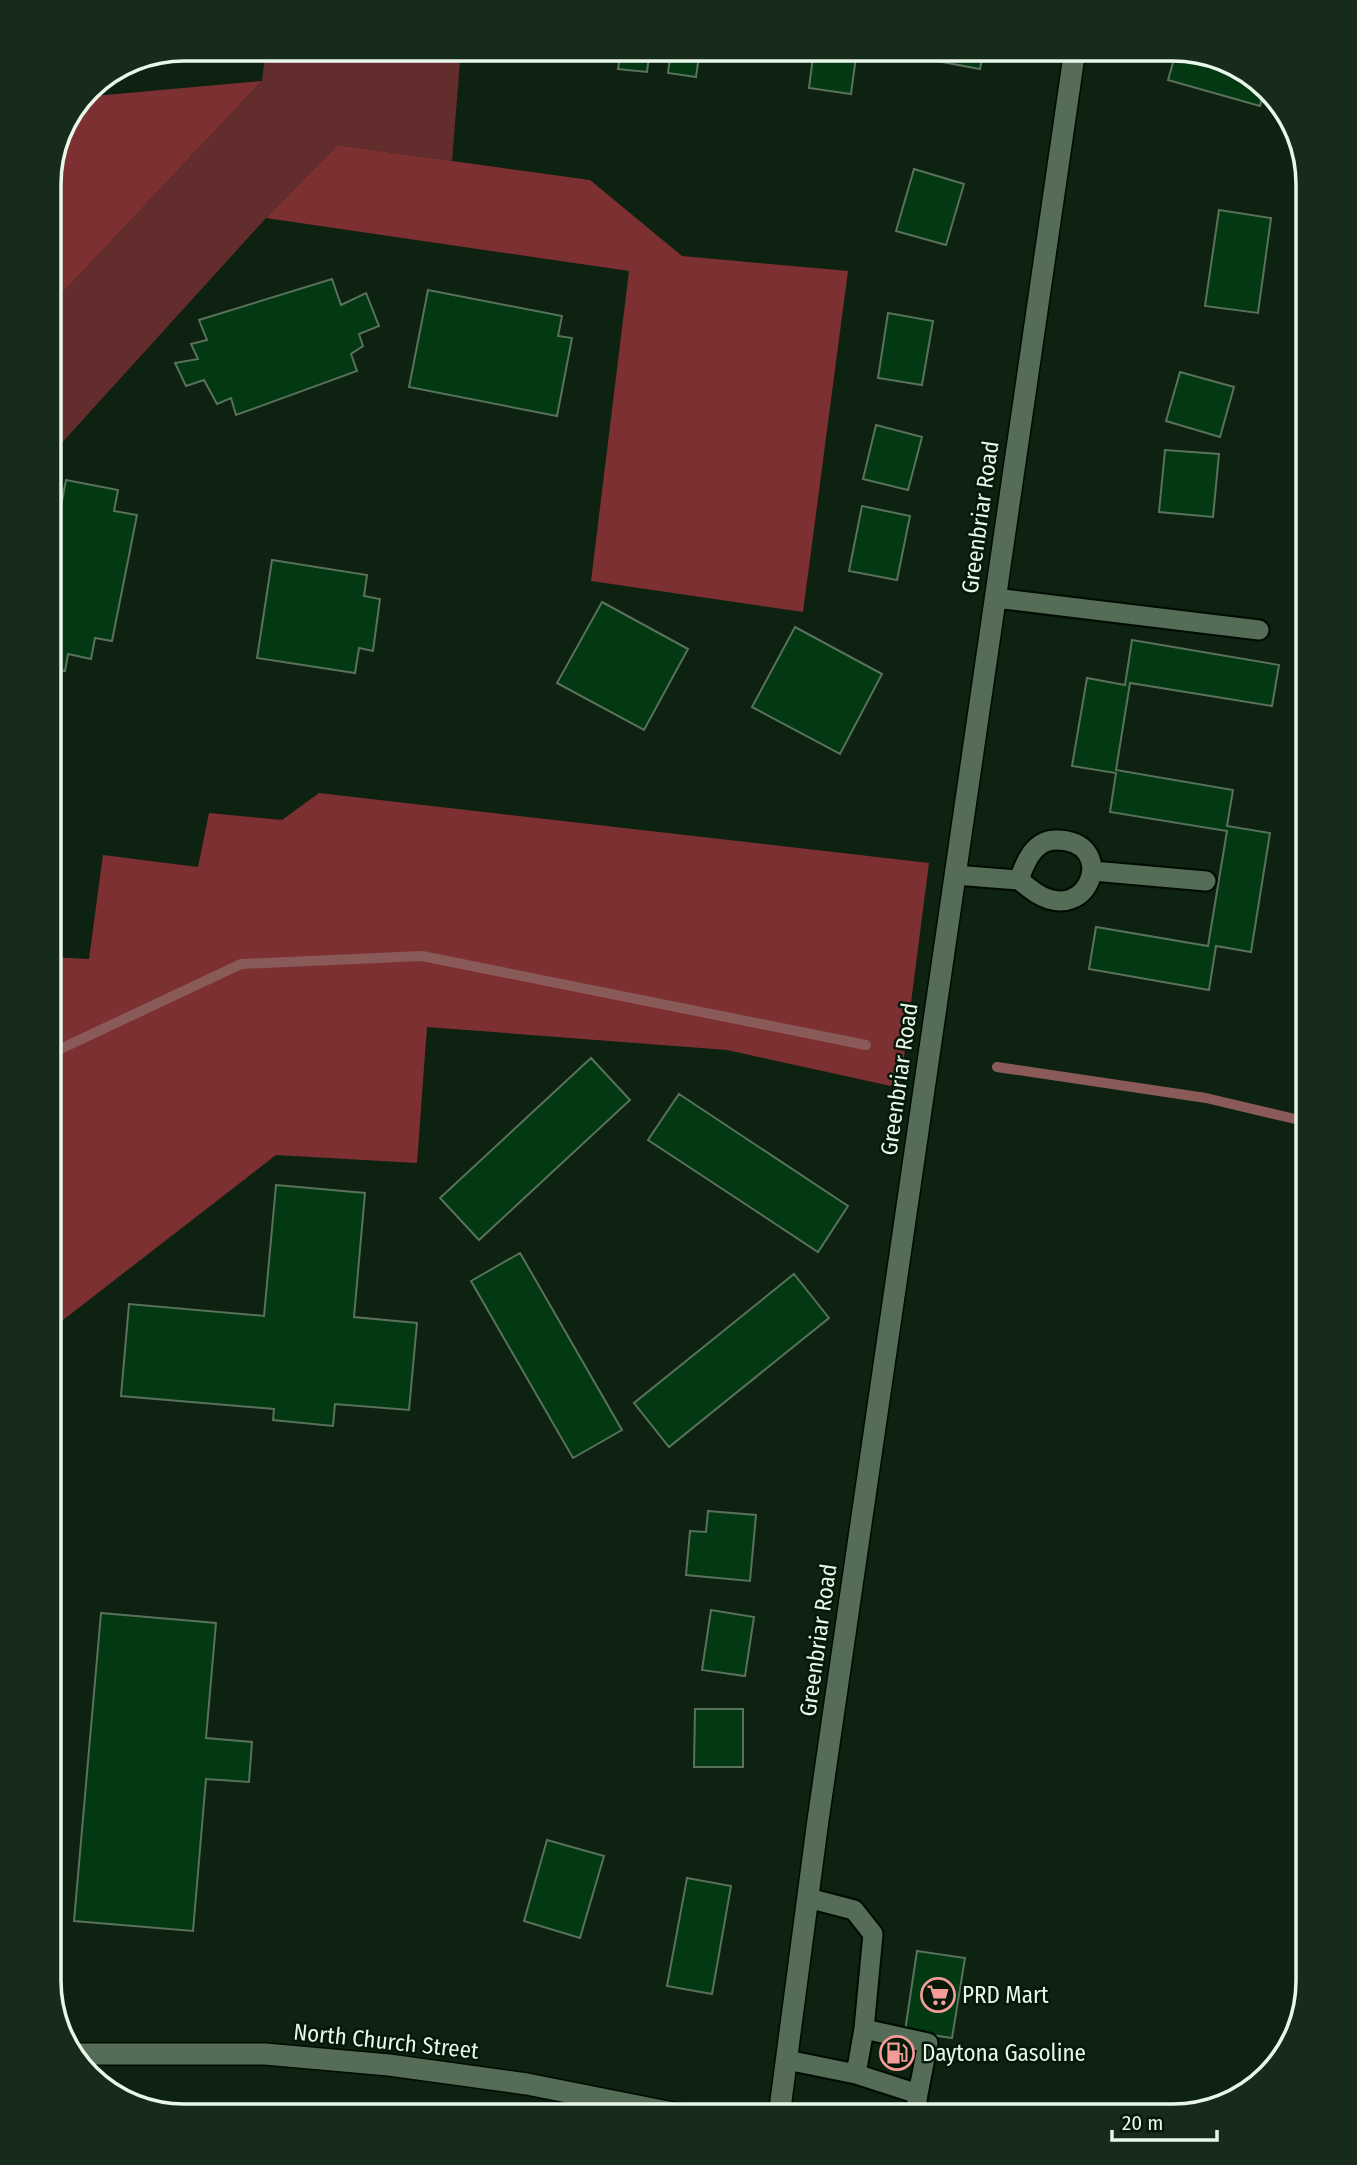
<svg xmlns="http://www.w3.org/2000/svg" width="1357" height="2165" viewBox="0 0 1357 2165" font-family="'Fira Sans Condensed',sans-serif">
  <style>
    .green { fill: #642d2d }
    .forest { fill: #7d3031 }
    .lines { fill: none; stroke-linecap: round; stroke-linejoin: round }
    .stream { stroke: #8a5a59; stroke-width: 10 }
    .building { fill: #023912; stroke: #59715b; stroke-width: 2 }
    .lane-casing { stroke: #000b01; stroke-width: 23 }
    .street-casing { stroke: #000b01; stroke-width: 24 }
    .secondary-casing { stroke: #000b01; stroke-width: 24 }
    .lane { stroke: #556c57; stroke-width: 19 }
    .street { stroke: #556c57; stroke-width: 21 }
    .secondary { stroke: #556c57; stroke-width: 21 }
    .labels { text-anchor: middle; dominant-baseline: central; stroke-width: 5; stroke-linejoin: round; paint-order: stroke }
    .street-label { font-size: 23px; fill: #e9f7ea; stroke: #051908 }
    .poi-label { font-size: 23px; fill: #e9f7ea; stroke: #051908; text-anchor: start }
    .rim { fill: none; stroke: #e9f7ea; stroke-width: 3.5 }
  </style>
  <rect width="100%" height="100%" fill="#0d2211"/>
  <path class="green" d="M266,49h195l-9,112 -115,-16 -71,73 -217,239v-150l213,-226z"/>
  <path class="forest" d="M262,81l-213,226v-131l10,-44 24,-35z
    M337,145l253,35 92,76 166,15 -45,341 -212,-31 38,-310 -363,-53z
    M319,793l610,70 -29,225 -173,-38 -300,-23 -10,136 -141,-8 -222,172 -5,1v-242l5,-34 -5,-16v-79l40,2 14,-104 95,12 11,-54 73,7z"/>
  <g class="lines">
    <path class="stream" d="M54,1052l187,-88 181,-8 444,89
      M997,1067l209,31 102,24"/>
  </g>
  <path class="building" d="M621,49h29l-3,23 -29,-3z
    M662,49h38l-4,28 -28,-4 3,-23z
    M814,49h43l-6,45 -42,-6z
    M905,49h79l-4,20 -76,-14z
    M1177,49l71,23 16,18 -4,16 -92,-26z
    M914,169l50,15 -18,61 -50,-14z
    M1219,210l52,8 -13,95 -53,-7z
    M332,279l9,26 25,-12 13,33 -20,8 4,12 -12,8 6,17 -121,44 -5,-17 -14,6 -13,-24 -18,6 -11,-23 23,-4 -7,-15 16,-4 -8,-20z
    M428,290l134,26 -4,20 14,2 -15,78 -148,-29z
    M888,313l45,8 -11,64 -44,-7z
    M1180,372l54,15 -14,50 -54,-16z
    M876,425l46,12 -14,53 -45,-11z
    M1165,450l54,4 -6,63 -54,-5z
    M66,480l52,10 -4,21 23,4 -25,126 -17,-3 -4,21 -23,-5 -3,17 -16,-3v-164l12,2z
    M862,506l48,10 -13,64 -48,-9z
    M272,560l95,15 -3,21 16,3 -7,52 -14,-3 -4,25 -98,-15z
    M602,602l86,47 -44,81 -87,-47z
    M795,627l87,47 -42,80 -88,-47z
    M1132,640l147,25 -7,41 -142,-23 -14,87 117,20 -6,36 43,7 -19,119 -35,-6 -7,44 -120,-21 7,-42 112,19 19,-115 -117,-19 6,-39 -44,-7 15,-88 38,7z
    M49,824l5,1 -5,26z
    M591,1058l39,42 -151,140 -39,-42z
    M679,1094l169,112 -30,46 -170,-112z
    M276,1185l89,8 -11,124 63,6 -8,87 -74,-6 -2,22 -60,-6 1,-11 -153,-13 8,-92 135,12z
    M520,1253l102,177 -49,28 -102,-177z
    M794,1274l35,44 -160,129 -35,-44z
    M708,1511l48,4 -6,66 -64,-6 4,-44 16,1z
    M711,1610l43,7 -9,59 -43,-6z
    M101,1613l115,10 -10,115 46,4 -3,40 -43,-3 -13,152 -119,-10z
    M695,1709h48v58h-49z
    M547,1840l57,16 -24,82 -56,-17z
    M687,1878l44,8 -19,108 -45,-8z
    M917,1951l48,7 -13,80 -47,-7z"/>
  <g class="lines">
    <g class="lane-casing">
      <path id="lane" d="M995,598l264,32
        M1093,871l113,10
        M955,875l64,5c6,-18 15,-40 37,-40 63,0 34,87 -20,53 -6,-4 -12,-9 -17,-13
        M864,2029l64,14 -10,51
        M787,2060l69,14 8,-45 9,-95 -19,-24 -46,-12
        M856,2074l62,20 -3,22"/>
    </g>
    <g class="street-casing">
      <path id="street" d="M779,2116l39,-296 257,-1771"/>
    </g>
    <g class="secondary-casing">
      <path id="secondary" d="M75,2054h190l124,11 138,19 161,32"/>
    </g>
    <use href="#lane" class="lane"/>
    <use href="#street" class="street"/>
    <use href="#secondary" class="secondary"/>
  </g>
  <defs>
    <g id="supermarket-ring" transform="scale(1.75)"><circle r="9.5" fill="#051908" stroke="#f59b98" stroke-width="1.5"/><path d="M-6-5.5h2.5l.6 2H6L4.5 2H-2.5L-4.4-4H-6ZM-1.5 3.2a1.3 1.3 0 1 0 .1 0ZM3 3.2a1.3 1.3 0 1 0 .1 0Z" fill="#f59b98"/></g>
    <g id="fuel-ring" transform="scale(1.75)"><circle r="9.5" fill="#051908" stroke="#f59b98" stroke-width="1.5"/><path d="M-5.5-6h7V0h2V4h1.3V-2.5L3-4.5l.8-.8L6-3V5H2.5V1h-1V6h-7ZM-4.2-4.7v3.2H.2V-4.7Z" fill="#f59b98"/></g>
  </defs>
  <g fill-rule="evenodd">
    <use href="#supermarket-ring" x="938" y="1995"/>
    <use href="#fuel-ring" x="897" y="2053"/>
  </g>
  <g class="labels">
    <g class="street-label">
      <text transform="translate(980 517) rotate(-82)">Greenbriar Road</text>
      <text transform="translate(899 1079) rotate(-82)">Greenbriar Road</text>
      <text transform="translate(818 1640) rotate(-82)">Greenbriar Road</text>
      <text transform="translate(386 2041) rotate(6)">North Church Street</text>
    </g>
    <g class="poi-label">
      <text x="962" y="1995">PRD Mart</text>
      <text x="922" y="2053">Daytona Gasoline</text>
    </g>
  </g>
  <path d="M0 0H1357V2165H0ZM184 61H1173A123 123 0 0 1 1296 184V1981A123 123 0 0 1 1173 2104H184A123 123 0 0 1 61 1981V184A123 123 0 0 1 184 61Z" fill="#172b1a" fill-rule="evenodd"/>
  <path class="rim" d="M184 61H1173A123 123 0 0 1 1296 184V1981A123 123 0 0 1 1173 2104H184A123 123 0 0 1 61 1981V184A123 123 0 0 1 184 61Z"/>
  <path d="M1112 2130v10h105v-10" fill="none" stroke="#e9f7ea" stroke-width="3.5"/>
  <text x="1122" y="2130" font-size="21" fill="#e9f7ea" stroke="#051908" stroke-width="5" paint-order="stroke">20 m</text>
</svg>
